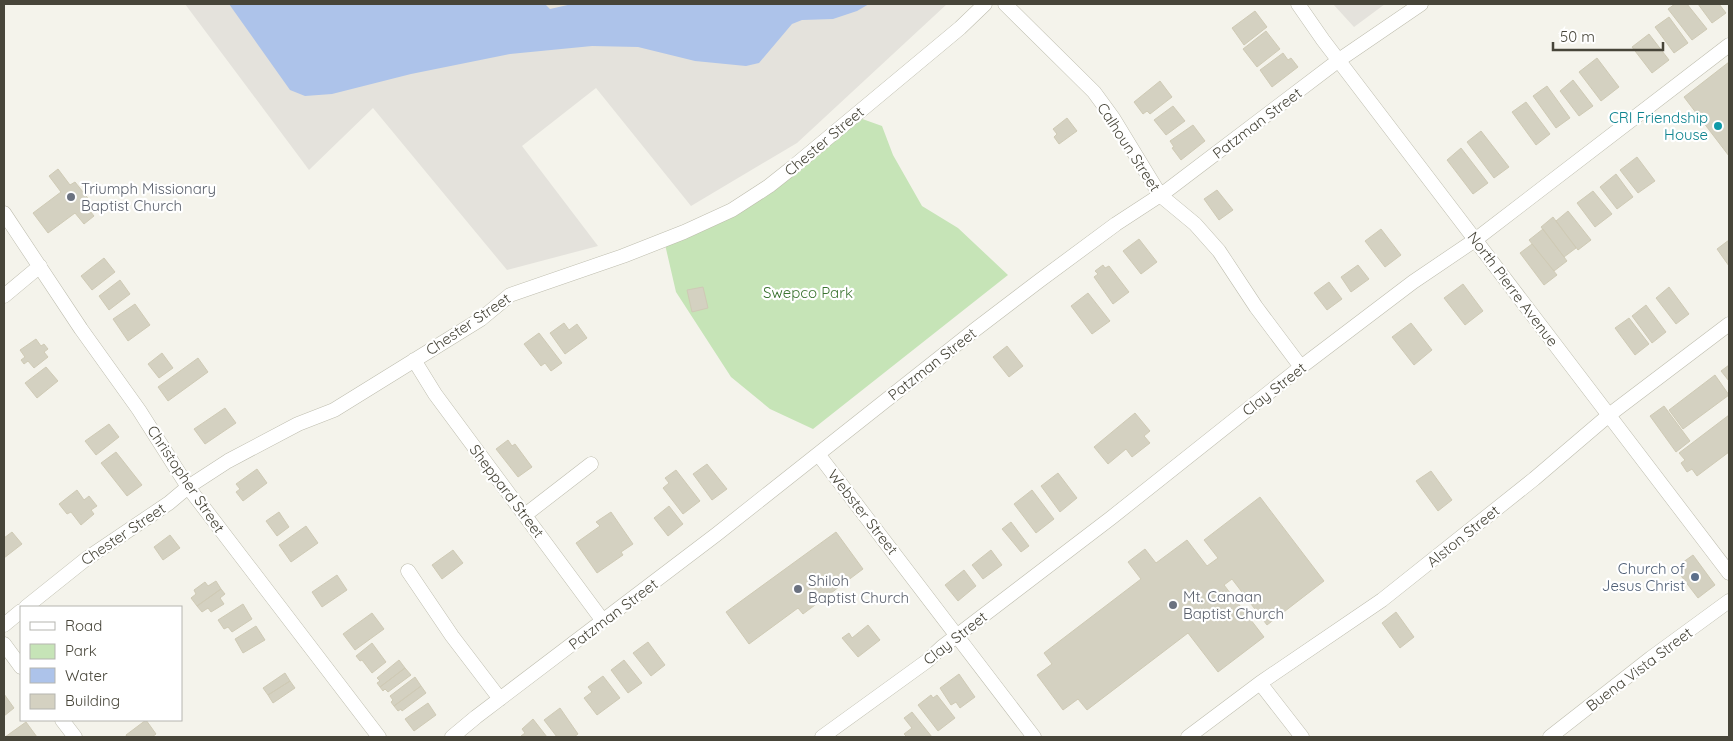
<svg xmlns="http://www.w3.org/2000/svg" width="1733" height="741" viewBox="0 0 1733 741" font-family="Quicksand,sans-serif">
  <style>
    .industrial { fill: #e4e2dc }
    .green { fill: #c6e4b7 }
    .water { fill: #adc3ea }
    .building { fill: #d4d1c1; stroke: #cfcab5 }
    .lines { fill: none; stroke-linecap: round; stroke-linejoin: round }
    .minor-casing { stroke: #bebdae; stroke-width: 15 }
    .minor { stroke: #fff; stroke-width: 14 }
    .culture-dot { fill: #0f9aa8; stroke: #fff; stroke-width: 2 }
    .worship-dot { fill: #6b7280; stroke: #fff; stroke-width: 2 }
    .service-dot { fill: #5c6f8a; stroke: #fff; stroke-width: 2 }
    .labels { text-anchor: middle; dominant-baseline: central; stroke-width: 4.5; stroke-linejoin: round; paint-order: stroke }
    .culture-label { font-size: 15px; fill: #0d838f; stroke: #fff; text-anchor: end }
    .street-label { font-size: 15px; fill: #474539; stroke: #fff }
    .worship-label { font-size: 15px; fill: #5b616d; stroke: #fff; text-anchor: start }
    .park-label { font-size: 15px; fill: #3b7431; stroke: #fff }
    .service-label { font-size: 15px; fill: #4e5e75; stroke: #fff; text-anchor: end }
  </style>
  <rect width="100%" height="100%" fill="#f4f3eb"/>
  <path class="industrial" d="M185,4h762l-150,139 -106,63 -95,-118 -74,58 76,100 -91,24 -134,-162 -64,62z
    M1333,4h52l-31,23z"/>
  <path class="green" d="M854,116l28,10 11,29 29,51 36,22 50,47 -195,154 -43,-20 -39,-32 -55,-85 -12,-52 68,-30z"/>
  <path class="water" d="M229,4h316l5,5 22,-5h297l-12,7 -24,8 -31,1 -10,4 -33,39 -13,3 -51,-5 -57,-14 -46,-1 -82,8 -99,20 -79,20 -27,2 -15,-6z"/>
  <path class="building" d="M1675,4h12l20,25 -15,11 -24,-31z
    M1698,4h21l7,9 -14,10z
    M1255,11l12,16 -23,18 -12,-17z
    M1669,17l19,26 -14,10 -19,-26z
    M1266,31l14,18 -23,18 -14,-18z
    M1649,34l20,26 -17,13 -20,-26z
    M1283,53l5,7 3,-2 7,9 -26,20 -12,-17z
    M1597,58l22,29 -18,14 -22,-29z
    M1729,62v94l-45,-59z
    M1573,80l20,26 -14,10 -19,-25z
    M1160,81l12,16 -22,17 -3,-3 -4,3 -9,-12z
    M1547,86l23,32 -14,10 -23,-32z
    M1526,102l24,32 -14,11 -24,-33z
    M1173,106l12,15 -19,14 -12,-15z
    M1067,118l10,13 -18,13 -5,-7 3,-3 -4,-5z
    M1193,125l12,16 -24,19 -9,-12 2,-1 -4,-6z
    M1481,131l28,36 -15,11 -27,-36z
    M1461,148l27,35 -15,11 -26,-34z
    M1637,157l18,24 -17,12 -18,-23z
    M58,169l12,16 5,-3 16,20 -5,4 8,10 -10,8 -9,-11 -27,20 -15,-20 28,-21 -12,-16z
    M1616,174l17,23 -16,12 -17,-22z
    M1217,190l16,20 -14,10 -15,-21z
    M1593,191l19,23 -17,13 -18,-24z
    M1568,211l23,29 -13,10 -22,-29z
    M1553,217l23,31 -12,9 -23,-30z
    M1381,229l20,26 -16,12 -20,-26z
    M1543,229l24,32 -13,10 -25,-31z
    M1139,239l18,23 -16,12 -18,-23z
    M1729,240v26l-12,-17z
    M1532,244l25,31 -13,10 -24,-32z
    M104,258l11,14 -23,18 -11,-14z
    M1103,265l2,3 4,-2 20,26 -16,12 -19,-27 4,-3 -3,-3z
    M1358,265l11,14 -18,13 -10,-15z
    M120,280l10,14 -21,16 -10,-14z
    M1329,282l13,17 -15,11 -13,-17z
    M1463,284l20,27 -18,14 -21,-27z
    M703,287l5,21 -16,4 -5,-22z
    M1669,287l20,27 -13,10 -20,-26z
    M1088,293l22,28 -18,13 -21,-28z
    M135,304l15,21 -22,16 -15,-22z
    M1646,305l20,27 -14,11 -20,-27z
    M1629,318l20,26 -14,11 -20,-27z
    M564,323l5,7 8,-6 10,14 -22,16 -15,-21z
    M1411,323l21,27 -18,15 -22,-28z
    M539,333l23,30 -11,8 -6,-8 -4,3 -17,-22z
    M36,339l5,7 3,-2 4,5 -4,3 4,5 -14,11 -6,-7 -4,3 -3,-4 4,-3 -5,-7z
    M1007,346l16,20 -14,11 -16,-20z
    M162,353l11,15 -14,10 -11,-14z
    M198,358l10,14 -40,29 -10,-14z
    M1729,365v16l-8,-10z
    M46,367l12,14 -21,17 -12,-15z
    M1715,375l14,20 -46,34 -14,-19z
    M1664,406l26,35 -14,11 -26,-36z
    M225,408l11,15 -31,21 -11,-15z
    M1135,413l15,18 -6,5 6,7 -18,14 -6,-8 -18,15 -14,-17z
    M1729,415v37l-32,24 -5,-7 -5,3 -6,-9 4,-3 -6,-7z
    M109,424l10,13 -23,18 -11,-14z
    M508,440l4,6 3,-2 17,23 -14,10 -22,-28z
    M116,452l26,33 -15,11 -26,-33z
    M707,464l20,25 -15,11 -19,-26z
    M257,469l10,14 -24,18 -7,-9 4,-3 -4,-5z
    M676,470l24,31 -17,13 -20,-26 6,-5 -4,-5z
    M1431,471l21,29 -14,11 -22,-30z
    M1058,473l19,25 -17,14 -19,-26z
    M77,490l7,10 5,-4 8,10 -6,4 3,4 -13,11 -10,-13 -4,2 -8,-10z
    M1032,490l22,29 -18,14 -22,-29z
    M1260,497l64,84 -57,44 -35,-46 -8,6 40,52 -46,35 -30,-39 -101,77 -9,-11 -15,11 -26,-35 15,-11 -8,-11 97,-74 -13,-17 17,-13 11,14 31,-23 20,26 11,-8 -14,-18z
    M669,506l14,18 -15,12 -14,-18z
    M279,512l10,15 -12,9 -11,-15z
    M611,512l22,32 -12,8 2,3 -26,18 -21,-30 24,-17 -4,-4z
    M1011,522l18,24 -8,6 -19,-23z
    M306,526l12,17 -27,19 -12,-17z
    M12,532l10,12 -18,14v-20z
    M836,532l27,37 -60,45 -5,-6 -49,36 -23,-32z
    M170,535l10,13 -17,12 -9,-13z
    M453,550l10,13 -21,16 -10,-14z
    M991,550l11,15 -19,14 -11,-14z
    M1693,555l22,30 -17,13 -23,-30z
    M964,570l12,16 -18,15 -13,-16z
    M337,575l10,15 -25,17 -10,-15z
    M216,581l5,8 -24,17 -6,-8 5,-4 -2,-4 11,-8 3,4z
    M221,589l4,5 -5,4 4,6 -13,8 -3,-4 -6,4 -5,-6z
    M243,604l9,15 -20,13 -4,-5 -4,2 -6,-9z
    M1396,612l18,25 -14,11 -18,-25z
    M372,613l12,16 -29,21 -12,-16z
    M868,625l12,15 -22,17 -16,-19 7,-5 3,5z
    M256,626l9,14 -22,13 -8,-14z
    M648,642l17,23 -14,11 -18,-23z
    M372,643l14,19 -14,11 -10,-13 -2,1 -4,-5z
    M399,660l6,8 -25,19 -3,-4 3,-2 -3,-3z
    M624,660l18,23 -14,10 -17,-23z
    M405,668l6,7 -23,17 -3,-3 -2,2 -3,-4z
    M285,673l5,8 -22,14 -5,-7z
    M959,674l16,23 -15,11 -4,-6 -5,3 -11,-17z
    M603,676l17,22 -23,17 -13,-17 8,-6 -4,-5z
    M415,677l6,9 -27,20 -3,-4 2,-2 -3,-4z
    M290,681l5,7 -22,15 -5,-8z
    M421,686l5,7 -24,18 -1,-2 -3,2 -4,-5z
    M4,694l10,14 -10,8z
    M931,695l2,3 4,-3 18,23 -17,13 -20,-26z
    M428,703l8,12 -22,16 -9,-12z
    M560,708l18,26 -4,3h-17l-13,-17z
    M912,712l20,25h-25l-3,-3 8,-6 -8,-10z
    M533,719l14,18h-25l-1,-1 4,-3 -3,-4z
    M146,720l10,14 -4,3h-25l-1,-2z
    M26,722l11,15h-32z"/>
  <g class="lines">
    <g class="minor-casing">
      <path id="minor" d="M1005,4l89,88 19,26 47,77 35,29 24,27 37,56 45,60
        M1298,4l25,36 406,533
        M4,213l77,116 58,81 49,77 191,250
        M4,296l36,-30
        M414,360l21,34 168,227
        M818,454l216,283
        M525,515l66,-51
        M408,571l44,65 48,63
        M26,607l60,-48 83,-56 19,-16 40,-26 70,-37 36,-14 147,-91 29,-24 113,-39 61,-24 48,-22 37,-24 24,-19 167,-139 25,-24
        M4,625l17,-14
        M4,644l17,23
        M1260,683l42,54
        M62,720l13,17
        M452,737l24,-20 241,-183 259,-205 63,-48 77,-57 49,-32 174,-132 82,-56
        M822,737l105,-76 15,-14 169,-129 190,-151 112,-85 62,-42 254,-195
        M1188,737l72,-54 122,-83 152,-121 75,-64 120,-91
        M1550,737l101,-79 78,-57"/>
    </g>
    <use href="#minor" class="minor"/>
  </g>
  <circle class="culture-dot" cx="1718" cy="126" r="5"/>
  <g class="worship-dot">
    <circle cx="71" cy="197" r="5"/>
    <circle cx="798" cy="589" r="5"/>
    <circle cx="1173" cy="605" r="5"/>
  </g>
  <circle class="service-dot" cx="1695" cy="577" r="5"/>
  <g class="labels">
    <g class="culture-label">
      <text x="1708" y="117">CRI Friendship<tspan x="1708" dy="17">House</tspan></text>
    </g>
    <g class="street-label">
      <text transform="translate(1257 123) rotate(-37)">Patzman Street</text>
      <text transform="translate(824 141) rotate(-40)">Chester Street</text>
      <text transform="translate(1129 147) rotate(57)">Calhoun Street</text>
      <text transform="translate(1513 289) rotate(53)">North Pierre Avenue</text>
      <text transform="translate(468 324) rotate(-34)">Chester Street</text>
      <text transform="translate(932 364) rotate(-38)">Patzman Street</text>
      <text transform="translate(1274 389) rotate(-38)">Clay Street</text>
      <text transform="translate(186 479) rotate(56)">Christopher Street</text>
      <text transform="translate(507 491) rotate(53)">Sheppard Street</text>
      <text transform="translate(863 512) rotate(52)">Webster Street</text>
      <text transform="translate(123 534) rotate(-34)">Chester Street</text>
      <text transform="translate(1463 536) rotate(-39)">Alston Street</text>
      <text transform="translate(613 614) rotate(-37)">Patzman Street</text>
      <text transform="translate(955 638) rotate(-38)">Clay Street</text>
      <text transform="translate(1639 669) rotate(-37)">Buena Vista Street</text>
    </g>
    <g class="worship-label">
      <text x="81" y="188">Triumph Missionary<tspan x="81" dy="17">Baptist Church</tspan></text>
      <text x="808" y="580">Shiloh<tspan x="808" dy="17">Baptist Church</tspan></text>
      <text x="1183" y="596">Mt. Canaan<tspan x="1183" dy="17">Baptist Church</tspan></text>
    </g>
    <g class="park-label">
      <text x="808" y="292">Swepco Park</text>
    </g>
    <g class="service-label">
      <text x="1685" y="568">Church of<tspan x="1685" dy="17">Jesus Christ</tspan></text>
    </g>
  </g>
  <rect width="1733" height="741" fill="none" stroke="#474539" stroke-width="10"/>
  <rect x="20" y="606" width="162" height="115" fill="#ffffff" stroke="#b5b5b0"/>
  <rect x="30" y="622" width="25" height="8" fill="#ffffff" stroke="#b5b5b0"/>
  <text x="65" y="631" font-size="15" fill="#474539">Road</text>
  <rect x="30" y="644" width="25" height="15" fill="#c6e4b7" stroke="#b5b5b0"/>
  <text x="65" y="656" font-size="15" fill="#474539">Park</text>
  <rect x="30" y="668" width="25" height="15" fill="#adc3ea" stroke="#b5b5b0"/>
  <text x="65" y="681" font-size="15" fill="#474539">Water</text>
  <rect x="30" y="694" width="25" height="15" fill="#d4d1c1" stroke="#b5b5b0"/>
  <text x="65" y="706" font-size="15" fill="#474539">Building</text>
  <path d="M1553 42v8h110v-8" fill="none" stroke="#474539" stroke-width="2.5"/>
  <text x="1560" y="42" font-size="15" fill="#474539" stroke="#ffffff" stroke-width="4" paint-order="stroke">50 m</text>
</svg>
